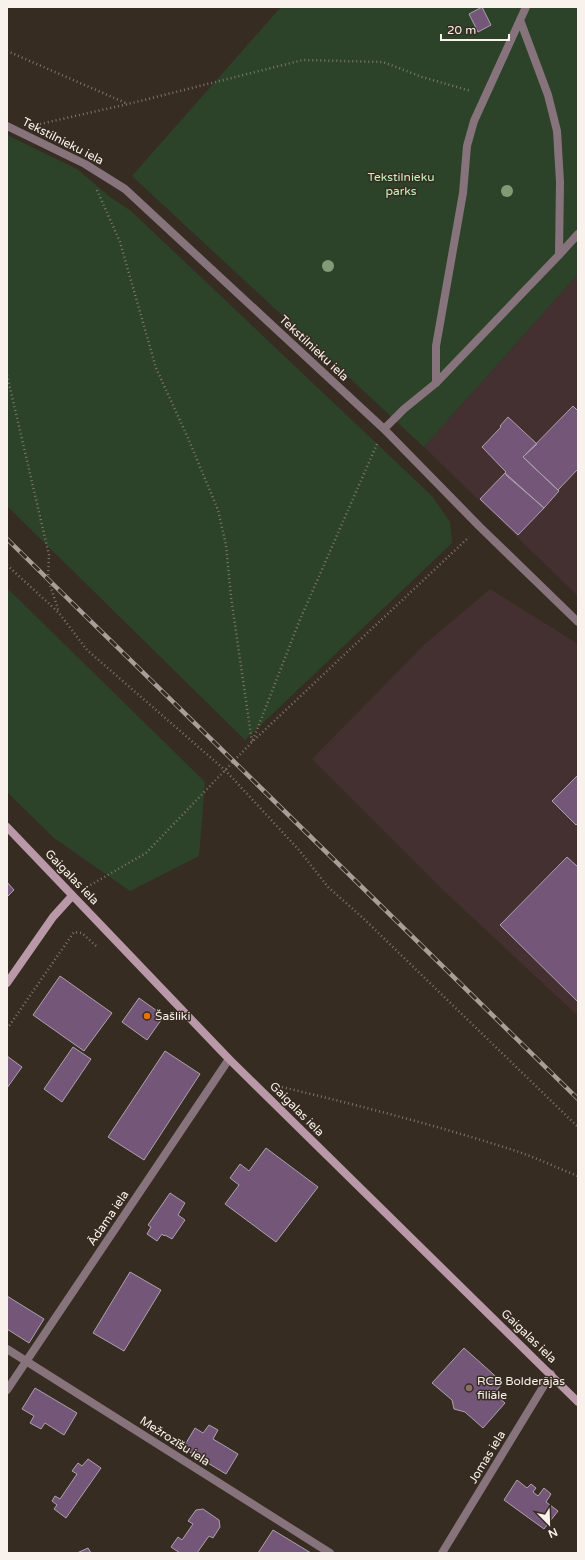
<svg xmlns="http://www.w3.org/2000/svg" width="585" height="1560" viewBox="0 0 585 1560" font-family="'Varela Round',sans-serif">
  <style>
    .industrial { fill: #443030 }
    .green { fill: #2c432a }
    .building { fill: #745778; stroke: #ada1ae }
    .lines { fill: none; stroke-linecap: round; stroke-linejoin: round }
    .path { stroke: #80766d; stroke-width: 2.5; stroke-dasharray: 1 3; stroke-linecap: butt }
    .street { stroke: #87737b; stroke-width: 8 }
    .secondary { stroke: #b999a7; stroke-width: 8 }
    .rail-casing { stroke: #a89f98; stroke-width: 4.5 }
    .rail { stroke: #372c22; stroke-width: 3; stroke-dasharray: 9; stroke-linecap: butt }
    .tree { fill: #839a76 }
    .food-dot { fill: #e8710a; stroke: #372c22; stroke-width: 1.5 }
    .education-dot { fill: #8d6e63; stroke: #372c22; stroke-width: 1.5 }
    .labels { text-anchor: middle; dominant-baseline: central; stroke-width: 3; stroke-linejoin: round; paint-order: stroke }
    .street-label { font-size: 12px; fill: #f9f1eb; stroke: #372c22 }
    .park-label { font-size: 12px; fill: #c1f4bb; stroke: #372c22 }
    .poi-label { font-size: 12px; fill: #f9f1eb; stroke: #372c22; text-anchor: start }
  </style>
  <rect width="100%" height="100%" fill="#372c22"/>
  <path class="industrial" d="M578,274v322l-154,-149z
    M490,589l88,55v372l-134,-125 -132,-132 112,-114z"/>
  <path class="green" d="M281,7h297v267l-154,173 -292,-271z
    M7,135l70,34 33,28 21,14 301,285 18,26 2,21 -207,197 -238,-234z
    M7,588l198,194 -6,74 -69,35 -76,-53 -47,-46z"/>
  <path class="building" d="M482,7l9,18 -13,7 -9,-18z
    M573,406l5,5v58l-20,21 -35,-33z
    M508,417l29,27 -14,13 36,34 -15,17 -37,-32 -2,-3 1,-1 -24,-25 19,-20 -1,-1z
    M505,473l39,35 -26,27 -38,-36z
    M578,775v48l-2,2 -24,-24z
    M567,857l11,10v135l-78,-77z
    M7,882l7,8 -7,7z
    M60,976l52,37 -28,38 -51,-36z
    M139,998l25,18 -17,24 -25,-18z
    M73,1047l18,12 -29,43 -18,-13z
    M165,1051l35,23 -56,86 -36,-23z
    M7,1056l15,11 -15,21z
    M266,1148l52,39 -42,55 -51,-38 14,-19 -9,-7 10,-14 9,7z
    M170,1193l15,10 -7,12 7,5 -13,19 -7,-4 -1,1 -2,-2 -5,7 -10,-7 4,-7 -3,-2z
    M130,1272l31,18 -37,61 -31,-18z
    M7,1296l37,23 -15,24 -22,-14z
    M464,1348l39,35 -9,10 11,10 -22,25 -18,-16 -11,-3 -2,-9 -20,-17z
    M35,1388l42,25 -13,22 -19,-12 -4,6 -11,-6 4,-7 -12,-7z
    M209,1425l9,5 -5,9 25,15 -12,20 -43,-26 12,-20 8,5z
    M88,1459l13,9 -35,50 -12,-9 3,-4 -5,-4 3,-5 5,3 17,-25 -5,-3 6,-8 4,3z
    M517,1480l10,8 4,-4 5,4 -3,4 5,4 6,-8 7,6 -5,8 12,9 -14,18 -40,-29z
    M203,1509l16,11 1,7 -7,11 -4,-2 -12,17h-17l-9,-6 7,-10 4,3 11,-16 -5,-3 8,-11z
    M273,1530l38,23h-53z
    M88,1548l3,5h-14z"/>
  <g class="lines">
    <path class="path" d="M7,51l121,53
      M40,124l88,-20 175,-44 80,2 39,15 49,14
      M97,190l23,52 36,126 32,70 30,72 8,35 5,52 21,145
      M7,375l42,180 -1,24 11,33
      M7,565l52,48 28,37 138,120 74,80 29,37 35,31 215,209
      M253,740l46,-118 78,-178
      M87,887l59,-34 106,-111 217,-205
      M7,1029l67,-97 8,1 14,13
      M282,1087c79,19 157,39 234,64 21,7 41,17 62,25"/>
    <path class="street" d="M7,126l78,38 40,25 259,240 96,98 98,95
      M559,255l19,-21
      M436,383v-37l27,-153 4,-47 7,-25 52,-114
      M384,429l20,-20 32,-26 123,-128 1,-73 -3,-51 -9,-36 -28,-75
      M7,1349l323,204
      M7,1390l222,-331
      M442,1553l109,-179"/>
    <path class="secondary" d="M7,827l222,232 349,343
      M7,983l46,-66 19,-21"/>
    <g class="rail-casing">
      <path id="rail" d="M7,539l571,560"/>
    </g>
    <use href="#rail" class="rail"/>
  </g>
  <g class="tree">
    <circle cx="507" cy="191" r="6"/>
    <circle cx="328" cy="266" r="6"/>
  </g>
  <circle class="food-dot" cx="147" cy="1016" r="4"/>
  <circle class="education-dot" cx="469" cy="1388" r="4"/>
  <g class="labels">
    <g class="street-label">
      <text transform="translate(63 141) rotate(27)">Tekstilnieku iela</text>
      <text transform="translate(314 348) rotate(43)">Tekstilnieku iela</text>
      <text transform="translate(72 877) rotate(46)">Gaigalas iela</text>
      <text transform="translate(297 1109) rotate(45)">Gaigalas iela</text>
      <text transform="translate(108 1218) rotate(-56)">Ādama iela</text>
      <text transform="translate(529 1336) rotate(44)">Gaigalas iela</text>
      <text transform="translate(175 1441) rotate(33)">Mežrozīšu iela</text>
      <text transform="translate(487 1457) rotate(-59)">Jomas iela</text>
    </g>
    <g class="park-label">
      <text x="401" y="177">Tekstilnieku<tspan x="401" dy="14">parks</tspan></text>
    </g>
    <g class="poi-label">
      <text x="155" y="1016">Šašliki</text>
      <text x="477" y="1381">RCB Bolderājas<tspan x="477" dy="14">filiāle</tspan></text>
    </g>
  </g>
  <rect width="585" height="1560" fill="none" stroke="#f9f1eb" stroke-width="16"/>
  <g transform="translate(549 1524) rotate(157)" stroke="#372c22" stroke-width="3" paint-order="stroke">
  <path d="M0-3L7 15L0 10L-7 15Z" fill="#f9f1eb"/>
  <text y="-6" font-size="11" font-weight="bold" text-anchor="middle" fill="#f9f1eb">N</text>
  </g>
  <path d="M441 34v6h68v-6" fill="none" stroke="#f9f1eb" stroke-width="2"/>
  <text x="447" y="34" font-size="12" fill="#f9f1eb" stroke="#372c22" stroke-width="3" paint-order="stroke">20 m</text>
</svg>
